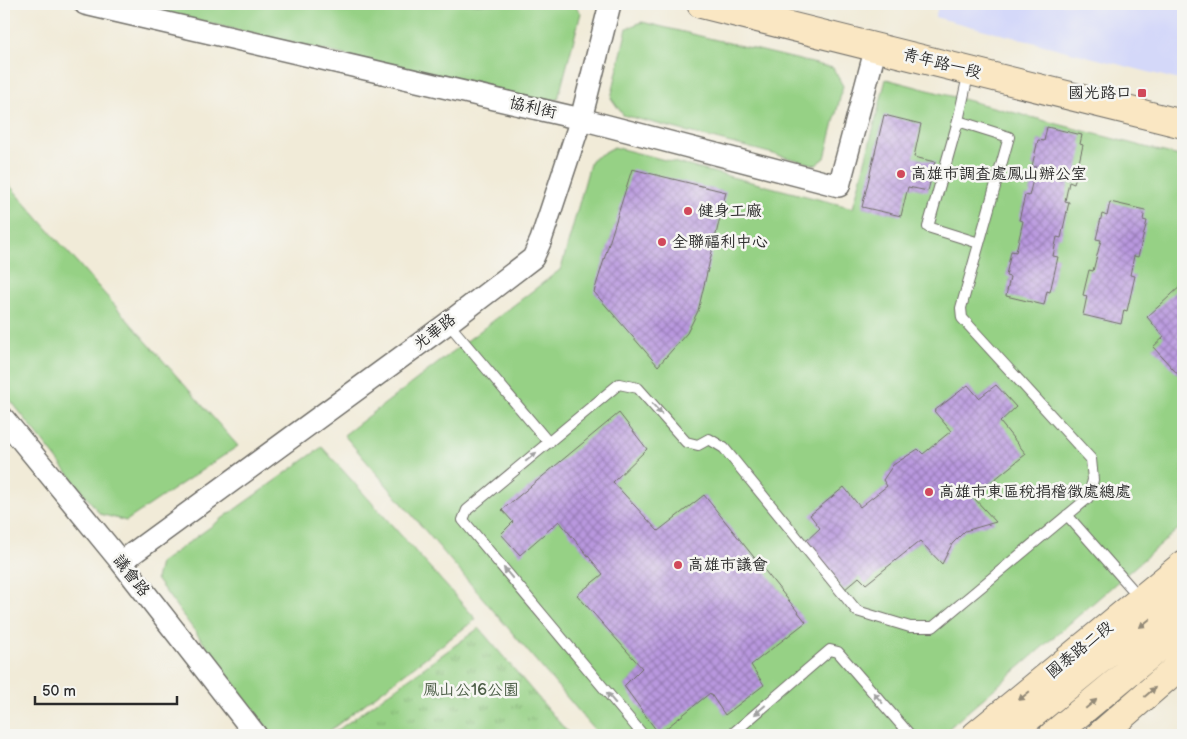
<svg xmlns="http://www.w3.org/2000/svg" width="1187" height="739" viewBox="0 0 1187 739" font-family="'Balsamiq Sans','LXGW WenKai TC',sans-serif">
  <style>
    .built { fill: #d4d8f9 }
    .grass { fill: #96d185; stroke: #607e58 }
    .park { fill: url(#park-tufts); stroke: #607e58 }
    .building { fill: url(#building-cross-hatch) }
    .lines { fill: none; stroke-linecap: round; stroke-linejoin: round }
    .lane-casing { stroke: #706e68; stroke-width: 12 }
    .street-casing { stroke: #706e68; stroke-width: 24 }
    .secondary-casing { stroke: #706e68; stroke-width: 30 }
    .lane { stroke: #fff; stroke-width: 10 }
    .street { stroke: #fff; stroke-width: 21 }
    .secondary { stroke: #fae7c3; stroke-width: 28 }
    .oneway { fill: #a0a0a0 }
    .oneway2 { fill: #928977 }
    .poi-dot { fill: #d1495b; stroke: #f6f6f2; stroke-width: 2 }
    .labels { text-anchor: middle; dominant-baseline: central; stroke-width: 5; stroke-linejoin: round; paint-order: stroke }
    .street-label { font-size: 16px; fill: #2b2b2b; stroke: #f6f6f2 }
    .poi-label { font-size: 16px; fill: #2b2b2b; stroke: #f6f6f2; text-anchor: start }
    .park-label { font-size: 16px; fill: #4b5d46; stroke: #f6f6f2 }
  </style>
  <defs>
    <pattern id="park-tufts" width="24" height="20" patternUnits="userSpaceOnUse" patternTransform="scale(1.25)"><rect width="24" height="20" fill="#96d185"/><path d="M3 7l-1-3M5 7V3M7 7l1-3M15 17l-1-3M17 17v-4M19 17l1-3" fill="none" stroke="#7baa6d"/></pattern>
    <pattern id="building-cross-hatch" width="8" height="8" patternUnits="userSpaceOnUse" patternTransform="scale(1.25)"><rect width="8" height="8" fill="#b998df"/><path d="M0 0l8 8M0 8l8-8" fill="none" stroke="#977cb5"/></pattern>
  </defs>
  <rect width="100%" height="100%" fill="#f6f6f2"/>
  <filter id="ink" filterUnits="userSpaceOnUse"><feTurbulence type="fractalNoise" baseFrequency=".02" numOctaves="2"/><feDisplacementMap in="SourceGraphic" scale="10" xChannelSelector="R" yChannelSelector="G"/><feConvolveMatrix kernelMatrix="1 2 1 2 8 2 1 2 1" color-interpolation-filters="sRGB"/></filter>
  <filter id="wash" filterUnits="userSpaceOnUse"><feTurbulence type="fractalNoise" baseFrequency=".0096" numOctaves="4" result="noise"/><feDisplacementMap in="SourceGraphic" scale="20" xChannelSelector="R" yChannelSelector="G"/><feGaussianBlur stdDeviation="1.12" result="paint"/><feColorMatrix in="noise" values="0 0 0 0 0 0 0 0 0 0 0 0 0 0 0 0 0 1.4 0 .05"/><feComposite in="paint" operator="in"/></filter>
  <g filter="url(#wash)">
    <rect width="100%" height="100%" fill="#f1ebd8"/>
    <path class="built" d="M939,4h244v77l-248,-64z"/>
    <path class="grass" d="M127,4h446l8,9 -23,86 -18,2z
      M642,22l191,46 10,18 -18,72 -9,7 -193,-50 -12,-17 16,-70z
      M886,79l297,78v368l-242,210h-342l-255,-300 217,-166 30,-109 23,-13 239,61z
      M4,179l234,267 -112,75 -26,-7 -96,-122z
      M322,447l154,172 -152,116h-52l-116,-156 4,-16z"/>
    <path class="park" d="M479,628l91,107h-239z"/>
    <g id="blocks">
      <path class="building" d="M884,115l37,9 -7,33 21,5 -7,29 -20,-4 -7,29 -39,-9z
        M1047,127l35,8 -2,9 3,1 -9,39 -5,-2 -4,19 4,1 -8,36 -4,-1 -4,19 5,1 -8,35 -3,-1 -3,14 -38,-9 4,-19 -4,-1 5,-25 5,1 7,-31 -4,-1 6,-25 4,1 7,-29 -4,-1 6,-26 6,1z
        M632,169l94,23 -28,119 -11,22 -29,33 -64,-74z
        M1110,202l35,8 -2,10 4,1 -9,36 -4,-1 -4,19 5,1 -8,35 -3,-1 -3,14 -38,-9 4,-19 -4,-1 6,-25 4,1 8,-31 -5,-1 6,-25 5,2z
        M1183,284v96l-30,-33 11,-10 -17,-20z
        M968,385l11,13 17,-13 20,22 -16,15 26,32 -53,43 23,25 -31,9 -13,13 -10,20 -22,-23 -54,43 -7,-7 -15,13 -40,-47 16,-15 -10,-13 34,-28 16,20 27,-21 -4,-6 10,-15 25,-16 5,5 28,-23 -17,-20z
        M619,413l28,36 -34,33 45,49 46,-36 102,127 -55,43 13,20 -39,30 -15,-22 -51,41 -35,-48 18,-18 -65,-73 26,-21 -44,-53 -39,34 -19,-21 12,-12 -11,-12z"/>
    </g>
  </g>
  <g filter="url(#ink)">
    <use href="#blocks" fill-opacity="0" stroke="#706e68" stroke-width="1"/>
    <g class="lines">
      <g class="lane-casing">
        <path id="lane" d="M969,71l-11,50 -30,106 51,16
          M448,323l101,120
          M1067,515l74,84
          M643,735l-180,-215 4,-10 152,-126 19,4 48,54 12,3 11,-6 15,9 133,163 53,16h23l155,-129 5,-18 -2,-21 -129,-141 -1,-10 48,-171 -51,-16
          M731,735l99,-85 8,2 72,83"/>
      </g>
      <g class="street-casing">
        <path id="street" d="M85,4l496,115 258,67 37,-139
          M4,419l117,143 135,173
          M121,562l327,-239 85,-65 8,-18 40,-121 29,-115"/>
      </g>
      <g class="secondary-casing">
        <path id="secondary" d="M701,4l482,120
          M976,735l207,-170
          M1007,735l176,-143
          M1053,735l130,-108
          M1100,735l83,-72"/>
      </g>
      <use href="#lane" class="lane"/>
      <use href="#street" class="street"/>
      <use href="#secondary" class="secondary"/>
    </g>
    <defs><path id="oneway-solid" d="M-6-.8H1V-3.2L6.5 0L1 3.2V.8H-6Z" transform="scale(1.25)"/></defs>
    <g class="oneway">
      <use href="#oneway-solid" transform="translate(657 409) rotate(48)"/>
      <use href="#oneway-solid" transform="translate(531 457) rotate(-40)"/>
      <use href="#oneway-solid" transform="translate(508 573) rotate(-130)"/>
      <use href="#oneway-solid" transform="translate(611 698) rotate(-130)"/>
      <use href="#oneway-solid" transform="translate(878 698) rotate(-131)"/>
      <use href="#oneway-solid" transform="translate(760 710) rotate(139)"/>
    </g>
    <g class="oneway2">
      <use href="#oneway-solid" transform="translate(1145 623) rotate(141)"/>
      <use href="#oneway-solid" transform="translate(1150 692) rotate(-41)"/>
      <use href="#oneway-solid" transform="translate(1024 696) rotate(141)"/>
      <use href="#oneway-solid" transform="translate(1091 704) rotate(-40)"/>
    </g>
  </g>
  <g class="poi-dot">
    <rect x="1137" y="88" width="10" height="10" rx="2.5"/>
    <circle cx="901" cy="174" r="5"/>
    <circle cx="688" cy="211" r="5"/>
    <circle cx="662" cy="242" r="5"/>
    <circle cx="929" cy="492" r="5"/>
    <circle cx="678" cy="565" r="5"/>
  </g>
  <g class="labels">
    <g class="street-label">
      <text transform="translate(942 64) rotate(14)">青年路一段</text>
      <text transform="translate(533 108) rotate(13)">協利街</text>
      <text transform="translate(435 332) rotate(-37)">光華路</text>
      <text transform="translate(131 576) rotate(52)">議會路</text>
      <text transform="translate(1080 650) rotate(-39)">國泰路二段</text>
    </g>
    <g class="poi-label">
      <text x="1132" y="93" text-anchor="end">國光路口</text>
      <text x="911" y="174">高雄市調查處鳳山辦公室</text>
      <text x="698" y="211">健身工廠</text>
      <text x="672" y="242">全聯福利中心</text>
      <text x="939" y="492">高雄市東區稅捐稽徵處總處</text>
      <text x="688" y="565">高雄市議會</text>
    </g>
    <g class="park-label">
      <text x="471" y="690">鳳山公16公園</text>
    </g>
  </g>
  <rect width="1187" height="739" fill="none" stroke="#f6f6f2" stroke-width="20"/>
  <path d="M35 696v8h142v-8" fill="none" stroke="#2b2b2b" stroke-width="2.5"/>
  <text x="42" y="696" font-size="15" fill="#2b2b2b" stroke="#f6f6f2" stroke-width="4" paint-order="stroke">50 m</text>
</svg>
